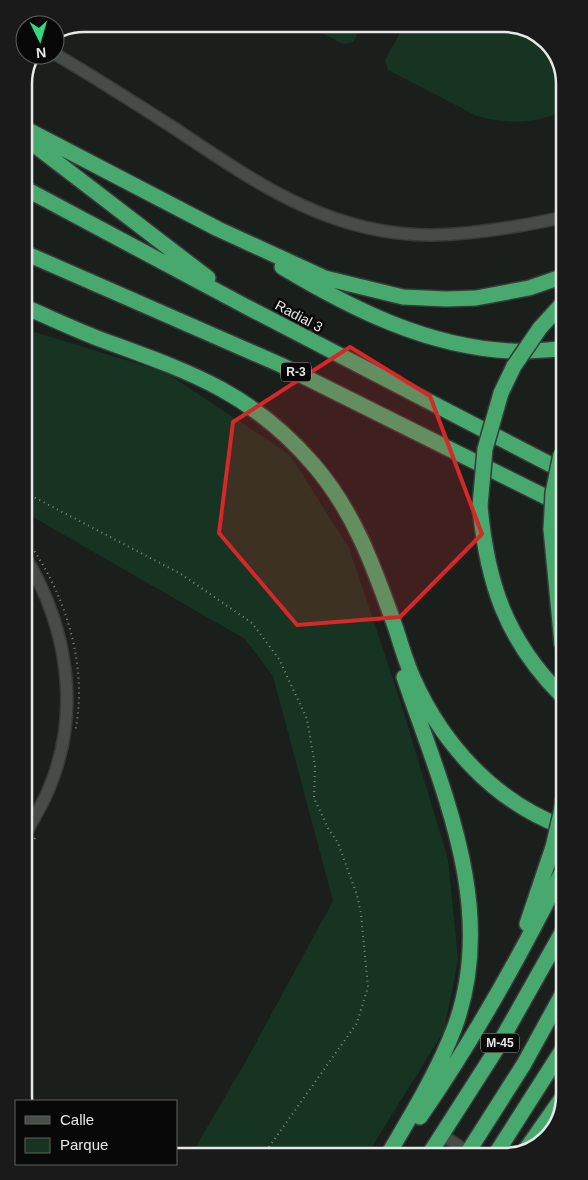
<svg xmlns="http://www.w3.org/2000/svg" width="588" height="1180" viewBox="0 0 588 1180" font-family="Arial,sans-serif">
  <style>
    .green { fill: #163421 }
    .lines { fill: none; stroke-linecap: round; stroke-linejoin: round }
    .minor-casing { stroke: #373a38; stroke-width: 14 }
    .highway-casing { stroke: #373a38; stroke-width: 18 }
    .path { stroke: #858987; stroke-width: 2; stroke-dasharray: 1 4; stroke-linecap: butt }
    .minor { stroke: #474c49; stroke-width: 11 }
    .highway { stroke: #47a96e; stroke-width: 15 }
    .highway-bridge-casing { stroke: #373a38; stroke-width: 18; stroke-linecap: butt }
    .highway-bridge { stroke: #47a96e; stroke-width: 15 }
    .marked { fill: #d62828; fill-opacity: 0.2; stroke: #d62828; stroke-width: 4; stroke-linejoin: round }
    .labels { text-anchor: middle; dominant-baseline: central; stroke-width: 5; stroke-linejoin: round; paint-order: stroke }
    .shield { fill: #070807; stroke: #a3a6a4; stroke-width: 1 }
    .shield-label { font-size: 12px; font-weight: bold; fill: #e6e9e7 }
    .street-label { font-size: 14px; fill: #e6e9e7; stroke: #070807 }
    .rim { fill: none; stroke: #e6e9e7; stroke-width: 2.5 }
  </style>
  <rect width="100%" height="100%" fill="#1a1f1c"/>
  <path class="green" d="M305,24h59l-11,18 -10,2z
    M405,24h102l33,12 20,26v50c-26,12 -55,12 -83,4l-89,-46 -3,-10z
    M25,329l140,43 125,83 59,93 50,149 49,162 10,100 -14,72 -76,122 -177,2 56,-96 86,-158 -60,-225 -28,-37 -219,-126z"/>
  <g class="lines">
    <g class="minor-casing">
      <path id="minor" d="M55,54c41,24 80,49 119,74 81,54 156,108 259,107 43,-1 85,-8 127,-17
        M26,558c41,69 55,152 24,228 -6,16 -15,30 -23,45
        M442,1135l26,17"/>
    </g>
    <g class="highway-casing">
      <path id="highway" d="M24,128l194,101 107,49 78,19 43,2 30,-1 53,-10 32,-11
        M24,137l184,141
        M24,188l221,118 316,164
        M25,253l256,112 281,140
        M282,267c70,42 146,80 229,84 16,1 33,-1 50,-2
        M25,307c26,11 53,24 80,34 85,31 147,52 208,123 42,48 62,106 83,165 5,16 10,33 17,49 30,67 81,123 150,149
        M540,328l21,-23
        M501,393l13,-27
        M480,506c7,77 26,134 82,190
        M551,529l11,115
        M561,813l2,-13
        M527,924l26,-77
        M420,1117c54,-78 101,-162 143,-247
        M468,1152l56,-88 40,-73
        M497,1152l67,-105
        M524,1152l40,-57
        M389,1153c24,-41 48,-80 65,-124 45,-119 -12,-240 -50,-352
        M430,1153l64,-100 70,-124"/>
    </g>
    <path class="path" d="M26,493l155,81 71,49 27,36 28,60 8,47 -1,32 14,30 10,15 19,52 4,19 7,73 -11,36 -93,131
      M26,539c39,53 63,127 49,193
      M27,852l8,-14"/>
    <use href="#minor" class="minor"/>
    <use href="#highway" class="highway"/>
    <g class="highway-bridge-casing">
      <path id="highway-bridge" d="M514,366l26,-38
        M480,506l5,-57 16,-56
        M551,529l2,-36 8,-39
        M553,847l8,-34"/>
    </g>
    <use href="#highway-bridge" class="highway-bridge"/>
  </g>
  <path class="marked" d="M350,347l80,49 52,138 -82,83 -103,8 -78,-92 14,-111z"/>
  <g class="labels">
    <g class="shield">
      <rect x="281" y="362.5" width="30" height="19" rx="4"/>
      <rect x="481" y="1033.5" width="38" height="19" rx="4"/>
    </g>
    <g class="shield-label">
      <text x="296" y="372">R-3</text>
      <text x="500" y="1043">M-45</text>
    </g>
    <g class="street-label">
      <text transform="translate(299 316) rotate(28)">Radial 3</text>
    </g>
  </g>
  <path d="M0 0H588V1180H0ZM84 32H504A52 52 0 0 1 556 84V1096A52 52 0 0 1 504 1148H84A52 52 0 0 1 32 1096V84A52 52 0 0 1 84 32Z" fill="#191a19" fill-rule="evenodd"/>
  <path class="rim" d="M84 32H504A52 52 0 0 1 556 84V1096A52 52 0 0 1 504 1148H84A52 52 0 0 1 32 1096V84A52 52 0 0 1 84 32Z"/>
  <rect x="15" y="1100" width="162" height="65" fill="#070807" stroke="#606261"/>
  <rect x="25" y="1116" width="25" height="8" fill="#474c49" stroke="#606261"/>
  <text x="60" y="1125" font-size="15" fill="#e6e9e7">Calle</text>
  <rect x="25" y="1138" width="25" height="15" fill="#163421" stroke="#606261"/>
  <text x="60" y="1150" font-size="15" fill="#e6e9e7">Parque</text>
  <g transform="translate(40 40) rotate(175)"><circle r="24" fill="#070807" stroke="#606261"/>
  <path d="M0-4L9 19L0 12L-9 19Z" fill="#33d881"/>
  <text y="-8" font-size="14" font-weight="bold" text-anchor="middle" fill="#e6e9e7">N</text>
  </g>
</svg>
